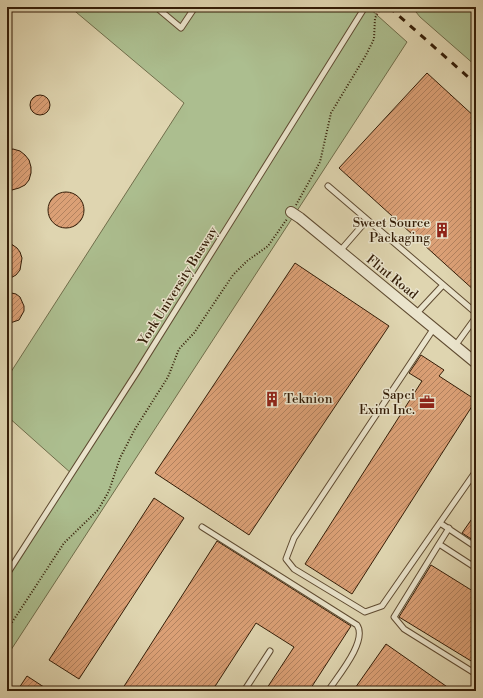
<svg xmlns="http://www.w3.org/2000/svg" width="483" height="698" viewBox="0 0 483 698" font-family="'Libre Bodoni',serif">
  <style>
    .green { fill: #acbe8f; stroke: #706e4b }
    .building { fill: url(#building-hatch); stroke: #341d07 }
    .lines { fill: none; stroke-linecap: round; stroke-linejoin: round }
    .lane-casing { stroke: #5f4b31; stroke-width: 7 }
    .street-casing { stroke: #5f4b31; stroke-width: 12 }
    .path { stroke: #341d07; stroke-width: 2; stroke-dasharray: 1 2; stroke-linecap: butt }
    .lane { stroke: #eae4cc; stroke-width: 5 }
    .street { stroke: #eae4cc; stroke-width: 10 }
    .rail { stroke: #341d07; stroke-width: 3; stroke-dasharray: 7 7; stroke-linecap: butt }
    .labels { text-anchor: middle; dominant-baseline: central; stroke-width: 3; stroke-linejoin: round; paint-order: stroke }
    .poi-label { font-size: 13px; fill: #341d07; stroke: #eae4cc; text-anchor: end }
    .street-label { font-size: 13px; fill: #341d07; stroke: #eae4cc }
  </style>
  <defs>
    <pattern id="building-hatch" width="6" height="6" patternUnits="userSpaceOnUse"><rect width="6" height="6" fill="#dba076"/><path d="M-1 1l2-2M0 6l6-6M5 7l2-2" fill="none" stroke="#b2825f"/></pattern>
  </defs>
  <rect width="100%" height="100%" fill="#dfd5b0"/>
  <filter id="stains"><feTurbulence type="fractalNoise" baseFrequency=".005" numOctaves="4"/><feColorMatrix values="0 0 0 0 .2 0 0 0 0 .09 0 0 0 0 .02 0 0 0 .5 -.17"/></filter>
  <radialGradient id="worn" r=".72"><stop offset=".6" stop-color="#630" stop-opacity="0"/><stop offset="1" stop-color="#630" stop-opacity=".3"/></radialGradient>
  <path class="green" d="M70,7h298l39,35 -400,614v-83l65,-99 -65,-58v-38l177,-275z
    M412,7h64v59l-56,-49z"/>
  <path class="building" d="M427,73l49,45v174l-137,-124z
    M30 105a10 10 0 1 1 20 0a10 10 0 1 1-20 0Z
    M13,149l7,2 5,4 4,5 2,7v6l-2,7 -4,5 -6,3 -7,2 -5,-1v-39z
    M48 210a18 18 0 1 1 36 0a18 18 0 1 1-36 0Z
    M7,241l10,7 3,4 2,6 -2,12 -4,5 -9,5z
    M295,263l94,63 -140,209 -94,-62z
    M7,292l9,2 4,3 4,9v5l-5,9 -12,4z
    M421,355l23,15 -5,6 37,24 -124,194 -47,-30 117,-183 -13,-8z
    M154,498l30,20 -105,161 -30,-19z
    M476,513v29l-14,-9z
    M217,541l134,85 -42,65h-44l29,-44 -38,-24 -44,68h-91z
    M431,565l45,28v71l-77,-47z
    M386,644l67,47h-100z
    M27,676l23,15h-33z"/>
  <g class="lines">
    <g class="lane-casing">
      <path id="lane" d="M156,7l25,21 14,-21
        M328,186l148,127
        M340,251l27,-31
        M416,314l27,-29
        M434,328l-140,210 -8,21 8,10 71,43 17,-6 94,-135
        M455,346l21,-29
        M440,523l36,24
        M202,527l155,98c11,16 -20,52 -29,66
        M449,528l-10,16 37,24
        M439,544l-45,73 10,12 72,45
        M7,574l130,-202 228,-365
        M244,691l26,-40"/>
    </g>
    <g class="street-casing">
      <path id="street" d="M291,212l9,6 176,145"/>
    </g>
    <path class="path" d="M296,205l24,-43 11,-49 35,-58 8,-16 1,-21 6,-11
      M7,630l57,-87 34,-33 11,-19 11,-33 15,-29 33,-52 11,-28 15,-16 39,-58 14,-14 21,-15 19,-27"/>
    <use href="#lane" class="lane"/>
    <use href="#street" class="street"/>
    <path class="rail" d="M389,7l87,77"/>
  </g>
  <defs>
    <g id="building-bare" transform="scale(1.2)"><path d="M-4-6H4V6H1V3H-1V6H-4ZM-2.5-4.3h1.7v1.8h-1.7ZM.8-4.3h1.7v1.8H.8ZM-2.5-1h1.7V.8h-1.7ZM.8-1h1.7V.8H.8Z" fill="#8f2418" stroke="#eae4cc" stroke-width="2.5" paint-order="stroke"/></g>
    <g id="office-bare" transform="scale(1.2)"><path d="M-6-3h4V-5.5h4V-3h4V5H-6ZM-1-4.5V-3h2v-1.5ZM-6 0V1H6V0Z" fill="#8f2418" stroke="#eae4cc" stroke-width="2.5" paint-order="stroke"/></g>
  </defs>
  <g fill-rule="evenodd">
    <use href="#building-bare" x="442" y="230"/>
    <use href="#building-bare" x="272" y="399"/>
    <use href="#office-bare" x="427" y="402"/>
  </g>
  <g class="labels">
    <g class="poi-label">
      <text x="430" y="223">Sweet Source<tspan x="430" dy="15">Packaging</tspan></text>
      <text x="415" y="395">Sapci<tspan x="415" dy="15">Exim Inc.</tspan></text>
      <text x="284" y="399" text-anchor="start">Teknion</text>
    </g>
    <g class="street-label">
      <text transform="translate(392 277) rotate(39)">Flint Road</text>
      <text transform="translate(178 286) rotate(-58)">York University Busway</text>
    </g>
  </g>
  <rect width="483" height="698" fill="none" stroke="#dfd5b0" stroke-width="24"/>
  <rect x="8" y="8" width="467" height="682" fill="none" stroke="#341d07" stroke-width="2"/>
  <rect x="12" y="12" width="459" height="674" fill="none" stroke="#341d07"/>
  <rect width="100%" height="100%" filter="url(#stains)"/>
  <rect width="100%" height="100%" fill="url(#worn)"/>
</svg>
